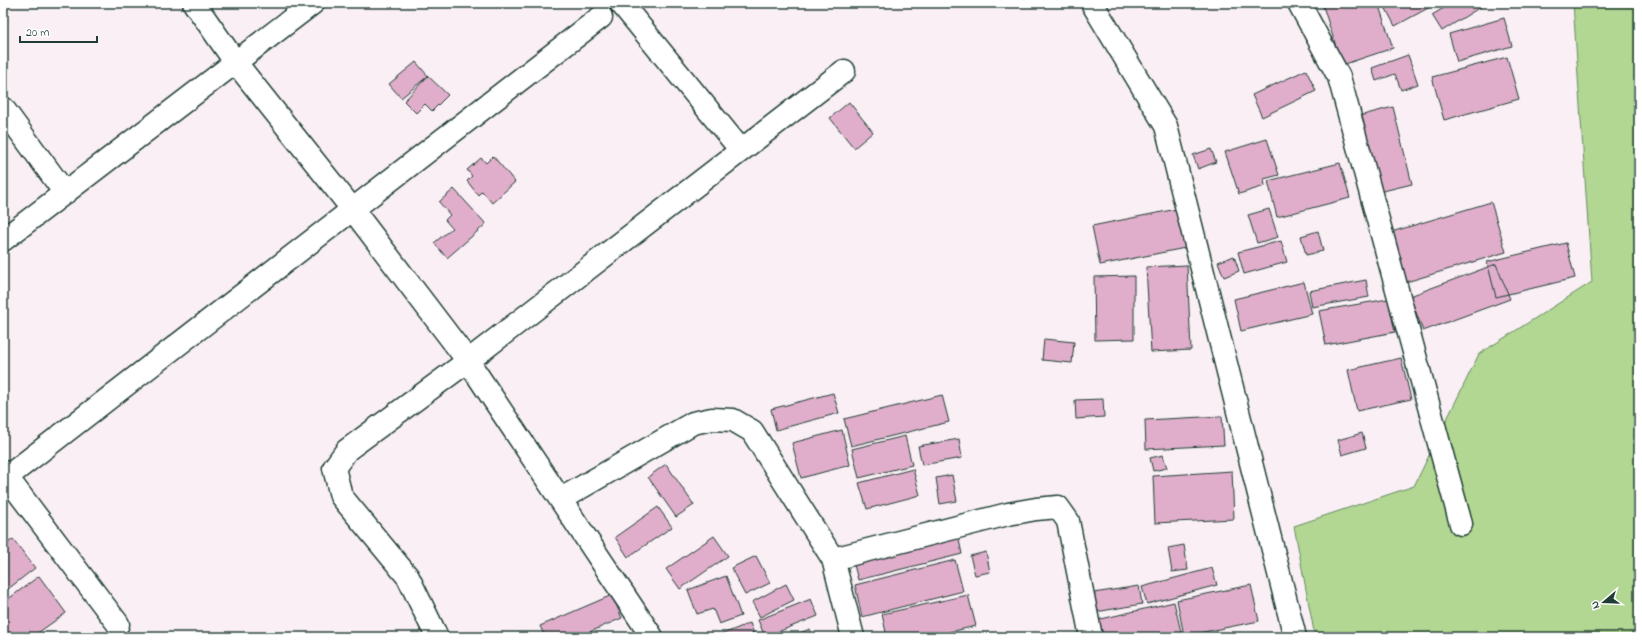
<svg xmlns="http://www.w3.org/2000/svg" width="1642" height="640" viewBox="0 0 1642 640" font-family="'Indie Flower',sans-serif">
  <style>
    .green { fill: #b1d792; stroke: #688a63 }
    .building { fill: #e0aecb; stroke: #1f3d34 }
    .lines { fill: none; stroke-linecap: round; stroke-linejoin: round }
    .minor-casing { stroke: #1f3d34; stroke-width: 25 }
    .minor { stroke: #fff; stroke-width: 22 }
  </style>
  <rect width="100%" height="100%" fill="#f9eff5"/>
  <filter id="ink" filterUnits="userSpaceOnUse"><feTurbulence type="fractalNoise" baseFrequency=".025" numOctaves="2"/><feDisplacementMap in="SourceGraphic" scale="8" xChannelSelector="R" yChannelSelector="G"/><feConvolveMatrix kernelMatrix="1 2 1 2 8 2 1 2 1" color-interpolation-filters="sRGB"/></filter>
  <g filter="url(#ink)">
    <path class="green" d="M1573,3h66v634h-324l-21,-111 120,-40 65,-132 113,-72z"/>
    <path class="building" d="M1322,3h56l15,45 -51,17z
      M1383,3h45l2,4 -35,19z
      M1452,3h28l2,3 -40,25 -10,-16z
      M1504,18l8,28 -55,16 -8,-28z
      M1408,55l10,29 -17,6 -6,-16 -19,7 -4,-13z
      M1507,57l12,42 -75,21 -12,-43z
      M416,62l12,14 -27,22 -12,-14z
      M1306,70l10,21 -54,26 -10,-22z
      M428,76l20,19 -16,16 -7,-7 -9,9 -12,-12z
      M849,102l24,30 -19,16 -24,-30z
      M1393,107l19,77 -33,8 -20,-76z
      M1267,139l12,36 -15,4 1,7 -26,8 -14,-42z
      M1211,149l5,13 -18,7 -5,-14z
      M493,156l22,26 -23,21 -10,-12 -4,4 -11,-14 5,-5 -5,-6 14,-12 5,5z
      M1340,163l10,35 -73,19 -9,-36z
      M454,189l32,35 -39,34 -13,-15 18,-15 -7,-8 5,-5 -11,-13z
      M1491,202l15,50 -103,31 -15,-50z
      M1177,209l8,39 -85,17 -8,-39z
      M1269,209l9,28 -21,6 -9,-28z
      M1318,231l5,20 -17,4 -5,-19z
      M1281,241l6,21 -43,12 -6,-22z
      M1566,243l9,35 -79,19 -9,-35z
      M1234,256l5,15 -15,6 -6,-15z
      M1496,264l14,35 -87,32 -13,-35z
      M1187,265l4,85 -40,2 -5,-85z
      M1134,276v63l-39,1 -1,-63z
      M1366,280l3,17 -57,10 -3,-16z
      M1304,282l8,32 -71,17 -7,-32z
      M1388,299l7,33 -69,13 -7,-34z
      M1044,339l30,3 -2,21 -30,-3z
      M1401,358l10,41 -54,12 -9,-41z
      M833,393l6,20 -63,17 -5,-21z
      M942,395l7,27 -98,24 -7,-27z
      M1103,399l1,18 -28,2 -1,-19z
      M1222,416l2,29 -78,4 -1,-29z
      M842,430l8,35 -49,13 -9,-35z
      M1362,433l4,15 -24,7 -4,-15z
      M905,436l7,29 -53,13 -7,-29z
      M959,439l3,19 -40,7 -4,-19z
      M1163,455l4,13 -14,3 -3,-13z
      M666,464l28,41 -18,12 -28,-40z
      M913,469l7,26 -53,14 -8,-26z
      M1232,471l2,48 -79,4 -2,-47z
      M952,475l5,26 -17,3 -4,-26z
      M658,507l14,20 -44,30 -13,-20z
      M958,535l4,19 -104,26 -5,-19z
      M714,536l14,20 -48,33 -14,-20z
      M13,539l22,29 -32,25v-46z
      M1184,545l4,25 -16,2 -4,-24z
      M986,552l4,20 -15,3 -5,-19z
      M756,556l14,27 -25,12 -14,-27z
      M955,560l8,31 -101,26 -7,-32z
      M1212,568l5,17 -70,19 -5,-17z
      M39,576l27,37 -34,24h-29v-34z
      M726,576l15,40 -22,8 -6,-15 -16,5 -9,-24z
      M786,584l8,16 -34,17 -8,-15z
      M1251,585l8,36 -75,15 -7,-36z
      M1139,586l3,18 -52,9 -3,-19z
      M612,595l10,23 -44,19h-33l-5,-11z
      M968,595l8,31 -49,11h-40l-5,-23z
      M811,599l7,17 -53,21 -7,-17z
      M1174,602l8,34 -81,1 -4,-17z
      M750,623l5,14h-37v-1z
      M810,629l3,8h-25z"/>
    <g class="lines">
      <g class="minor-casing">
        <path id="minor" d="M194,3l42,60 117,147 115,151 184,276
          M621,3l119,146
          M1092,3l74,123 129,511
          M1299,3l40,74 122,447
          M3,108l62,85
          M3,240l310,-237
          M3,472l115,152
          M7,477l594,-460
          M561,499l132,-76 19,-4 21,1 19,11 81,128 20,78
          M833,559l175,-45 28,-5 22,-2 10,14 23,116
          M437,637l-29,-60 -67,-81 -7,-28 13,-18 121,-89 376,-290"/>
      </g>
      <use href="#minor" class="minor"/>
    </g>
  </g>
  <rect width="1642" height="640" fill="none" stroke="#fff" stroke-width="16"/>
  <rect x="8" y="8" width="1626" height="624" fill="none" stroke="#1f3d34" stroke-width="1.5" filter="url(#ink)"/>
  <g transform="translate(1604 602) rotate(251)" stroke="#ffffff" stroke-width="3" paint-order="stroke">
  <path d="M0-3L7 15L0 10L-7 15Z" fill="#1f3d34"/>
  <text y="-6" font-size="11" font-weight="bold" text-anchor="middle" fill="#1f3d34">N</text>
  </g>
  <path d="M20 36v6h77v-6" fill="none" stroke="#1f3d34" stroke-width="2"/>
  <text x="26" y="36" font-size="12" fill="#1f3d34" stroke="#ffffff" stroke-width="3" paint-order="stroke">20 m</text>
</svg>
